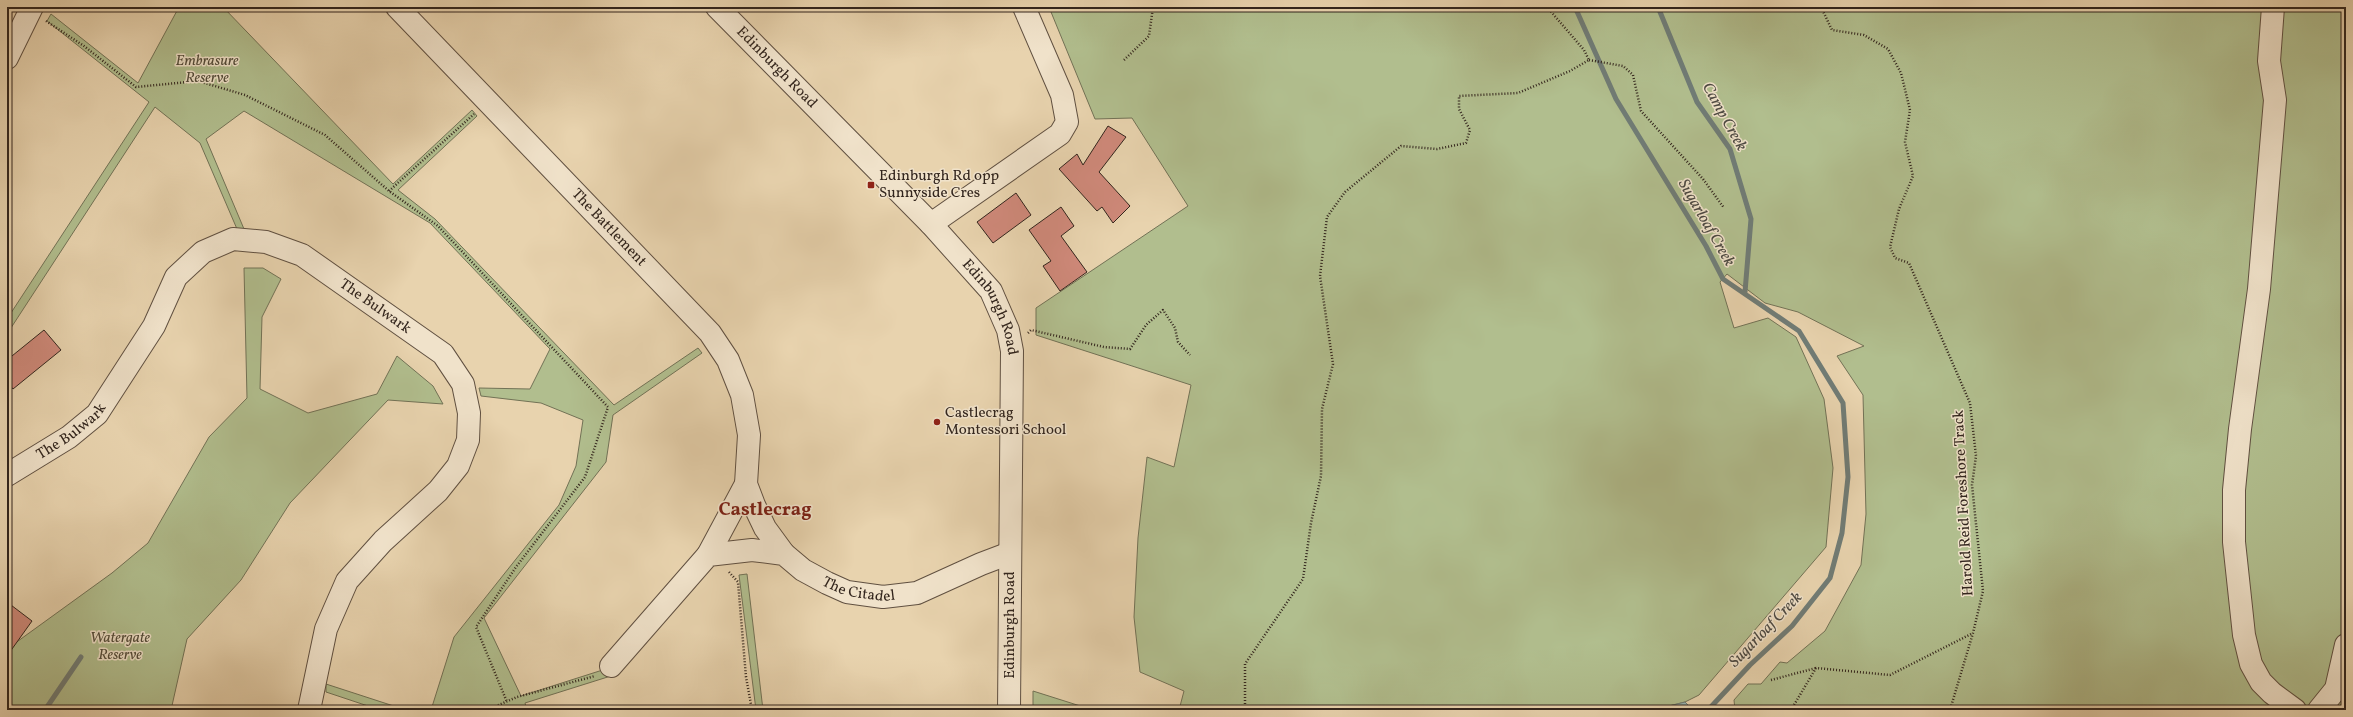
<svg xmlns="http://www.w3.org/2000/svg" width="2353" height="717" viewBox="0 0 2353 717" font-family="Vollkorn,serif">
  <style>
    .green { fill: #b1be8e; stroke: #727256 }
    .water { fill: #99b6b2; stroke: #707c76 }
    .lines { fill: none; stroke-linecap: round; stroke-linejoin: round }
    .stream { stroke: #707c76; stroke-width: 5 }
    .building { fill: #cf897a; stroke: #32251d }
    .minor-casing { stroke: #605041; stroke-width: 24 }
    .path { stroke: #32251d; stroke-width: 2.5; stroke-dasharray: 1 2; stroke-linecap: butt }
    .minor { stroke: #f0e2ca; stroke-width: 22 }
    .poi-dot { fill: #8f2418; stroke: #f0e2ca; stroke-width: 1.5 }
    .labels { text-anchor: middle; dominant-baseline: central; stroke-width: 3; stroke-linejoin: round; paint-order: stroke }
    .park-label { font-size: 15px; font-style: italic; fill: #524b39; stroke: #f0e2ca }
    .street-label { font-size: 15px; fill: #32251d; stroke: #f0e2ca }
    .poi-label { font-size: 15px; fill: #32251d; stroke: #f0e2ca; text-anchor: start }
    .water-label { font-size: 16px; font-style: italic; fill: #4c4942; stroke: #f0e2ca }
    .district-label { font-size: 19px; font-weight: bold; fill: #7a1f14; stroke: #f0e2ca }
  </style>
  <rect width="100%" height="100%" fill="#e8d3ae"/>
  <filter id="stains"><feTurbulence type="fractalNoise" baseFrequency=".005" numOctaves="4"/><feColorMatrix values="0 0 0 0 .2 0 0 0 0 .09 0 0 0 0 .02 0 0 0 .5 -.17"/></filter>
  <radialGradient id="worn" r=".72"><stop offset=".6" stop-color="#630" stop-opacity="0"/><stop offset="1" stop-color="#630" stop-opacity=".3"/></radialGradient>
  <path class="green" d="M179,7h44l170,177 79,-74 5,6 -79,74 37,29 179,186 84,-57 4,5 -89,62 -7,47 -122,156 37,78 91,-29 2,8 -89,28 2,7h-96l23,-73 105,-132 17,-39 7,-46 -42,-17 -60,-7 -2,-8 51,1 20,-40 -120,-126 -186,-112 -38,28 38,90h-7l-37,-86 -45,-36 -148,227v-15l142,-217 -102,-81 4,-7 87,69z
    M1058,7h1288v703h-611l-1,-10 14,-16h13l19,-22 7,1 38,-32 36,-66 5,-51 -3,-119 -26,-39 27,-10 -66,-34 -33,-9 -38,-29 -7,8 14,46 34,-10 28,19 28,62 9,69 -7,79 -127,148 -14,7 -32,8h-474l5,-19 -44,-19 -6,-55 4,-79 9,-81 27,10 17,-82 -155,-50v-27l152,-102 -56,-88 -37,1 -44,-107z
    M244,268h19l18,11 -19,38 -2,72 48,24 69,-19 20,-38 36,30 10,18 -55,-4 -98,103 -49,77 -54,59 -16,71h-164v-61l105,-76 36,-30 61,-106 38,-39z
    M747,574l16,136h-7l-17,-135z
    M326,684l80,26h-26l-54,-18z
    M1033,691l60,19h-60z"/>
  <path class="water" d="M1685,702l8,8h-40z"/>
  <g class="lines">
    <path class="stream" d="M1575,7l41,92 90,147 17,33 76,52 44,72 5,74 -6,56 -12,45 -38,48 -42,39 -42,45
      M1658,7l39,95 33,47 21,70 -6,73
      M45,710l36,-53"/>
  </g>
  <path class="building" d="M1108,126l18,11 -27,35 31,34 -17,17 -11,-16 -5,4 -38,-42 18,-15 6,11z
    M1016,193l15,22 -38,28 -16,-21z
    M1061,207l13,19 -13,10 26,36 -27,19 -17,-25 8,-5 -22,-31z
    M44,330l17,20 -48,39 -6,-7v-22z
    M7,602l25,19 -25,35z"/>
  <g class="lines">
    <g class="minor-casing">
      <g id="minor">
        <path id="s1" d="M397,7l313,326 18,27 14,35 7,40 -3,49 8,21 11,23 19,26"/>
        <path id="s2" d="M717,7l214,217 60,67 17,39 4,21 -3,359"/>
        <path d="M2273,7l-4,54 6,39 -16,189 -19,140 -6,61v52l10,93 7,29 10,18 11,11 23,17"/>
        <path d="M7,58l25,-51"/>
        <path d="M931,224l129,-90 7,-12 -5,-27 -38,-88"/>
        <path id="s3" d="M7,475l62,-38 28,-23 57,-88 22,-49 27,-25 30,-13 33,3 36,13 141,99 20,30 6,29 -1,27 -10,26 -20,25 -55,50 -36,40 -21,48 -17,81"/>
        <path d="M708,555l38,-71"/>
        <path id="s4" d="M611,666l97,-111 44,-5 32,4 19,16 24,13 20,9 36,5 34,-4 64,-29 29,-11"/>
        <path d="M2319,710l17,-21 10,-44"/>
      </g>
    </g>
    <path class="path" d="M1821,7l11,23 32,5 24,14 13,24 9,37 -5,32 8,34 -14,33 -9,38 5,11 14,5 61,140 6,53 -4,29 11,106 -10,42 -23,77
      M46,21l38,25 52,41 62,-6 47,14 80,40 64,56 49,35 170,181 -23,70 -69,90 -40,60 31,75
      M1124,60l25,-24 4,-29
      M1589,60l34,6 10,9 8,36 62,68 21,29
      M389,191l85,-77
      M1028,333l3,-3 73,17 26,2 16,-24 17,-15 12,18 3,14 12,13
      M729,572l9,10 8,95 6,33
      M1771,680l45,-12
      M487,710l30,-13 78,-21
      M1245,710v-46l58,-85 8,-56 10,-47 1,-67 11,-45 -13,-88 7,-59 18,-25 56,-46 36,3 29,-6 4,-13 -11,-21v-13l59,-3 52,-22 19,-11 -5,-10 -37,-43
      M1791,710l25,-42 74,7 83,-42"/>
    <use href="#minor" class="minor"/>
  </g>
  <g class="poi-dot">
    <rect x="867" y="181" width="8" height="8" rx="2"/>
    <circle cx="937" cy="422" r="4"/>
  </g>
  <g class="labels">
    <g class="park-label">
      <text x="207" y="61">Embrasure<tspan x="207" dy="17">Reserve</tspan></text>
      <text x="120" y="638">Watergate<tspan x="120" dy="17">Reserve</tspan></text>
    </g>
    <g class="street-label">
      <text stroke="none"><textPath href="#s2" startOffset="85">Edinburgh Road</textPath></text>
      <text stroke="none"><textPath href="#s1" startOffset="306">The Battlement</textPath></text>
      <text stroke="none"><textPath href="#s3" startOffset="498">The Bulwark</textPath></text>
      <text stroke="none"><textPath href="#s2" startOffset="409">Edinburgh Road</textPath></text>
      <text stroke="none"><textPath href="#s3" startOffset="78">The Bulwark</textPath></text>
      <text transform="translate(1964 503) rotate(-93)">Harold Reid Foreshore Track</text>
      <text stroke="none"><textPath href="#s4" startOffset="309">The Citadel</textPath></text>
      <text transform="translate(1010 625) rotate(-90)">Edinburgh Road</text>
    </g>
    <g class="poi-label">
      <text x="879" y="176">Edinburgh Rd opp<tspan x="879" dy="17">Sunnyside Cres</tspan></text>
      <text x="945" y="413">Castlecrag<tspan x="945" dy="17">Montessori School</tspan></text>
    </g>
    <g class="water-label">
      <text transform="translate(1724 117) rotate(61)">Camp Creek</text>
      <text transform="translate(1706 223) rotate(60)">Sugarloaf Creek</text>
      <text transform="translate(1766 630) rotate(-46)">Sugarloaf Creek</text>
    </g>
    <g class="district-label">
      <text x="765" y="510">Castlecrag</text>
    </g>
  </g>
  <rect width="2353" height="717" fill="none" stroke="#e8d3ae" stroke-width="24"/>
  <rect x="8" y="8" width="2337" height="701" fill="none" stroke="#32251d" stroke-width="2"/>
  <rect x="12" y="12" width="2329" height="693" fill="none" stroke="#32251d"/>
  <rect width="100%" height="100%" filter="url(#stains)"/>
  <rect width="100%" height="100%" fill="url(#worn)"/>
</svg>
